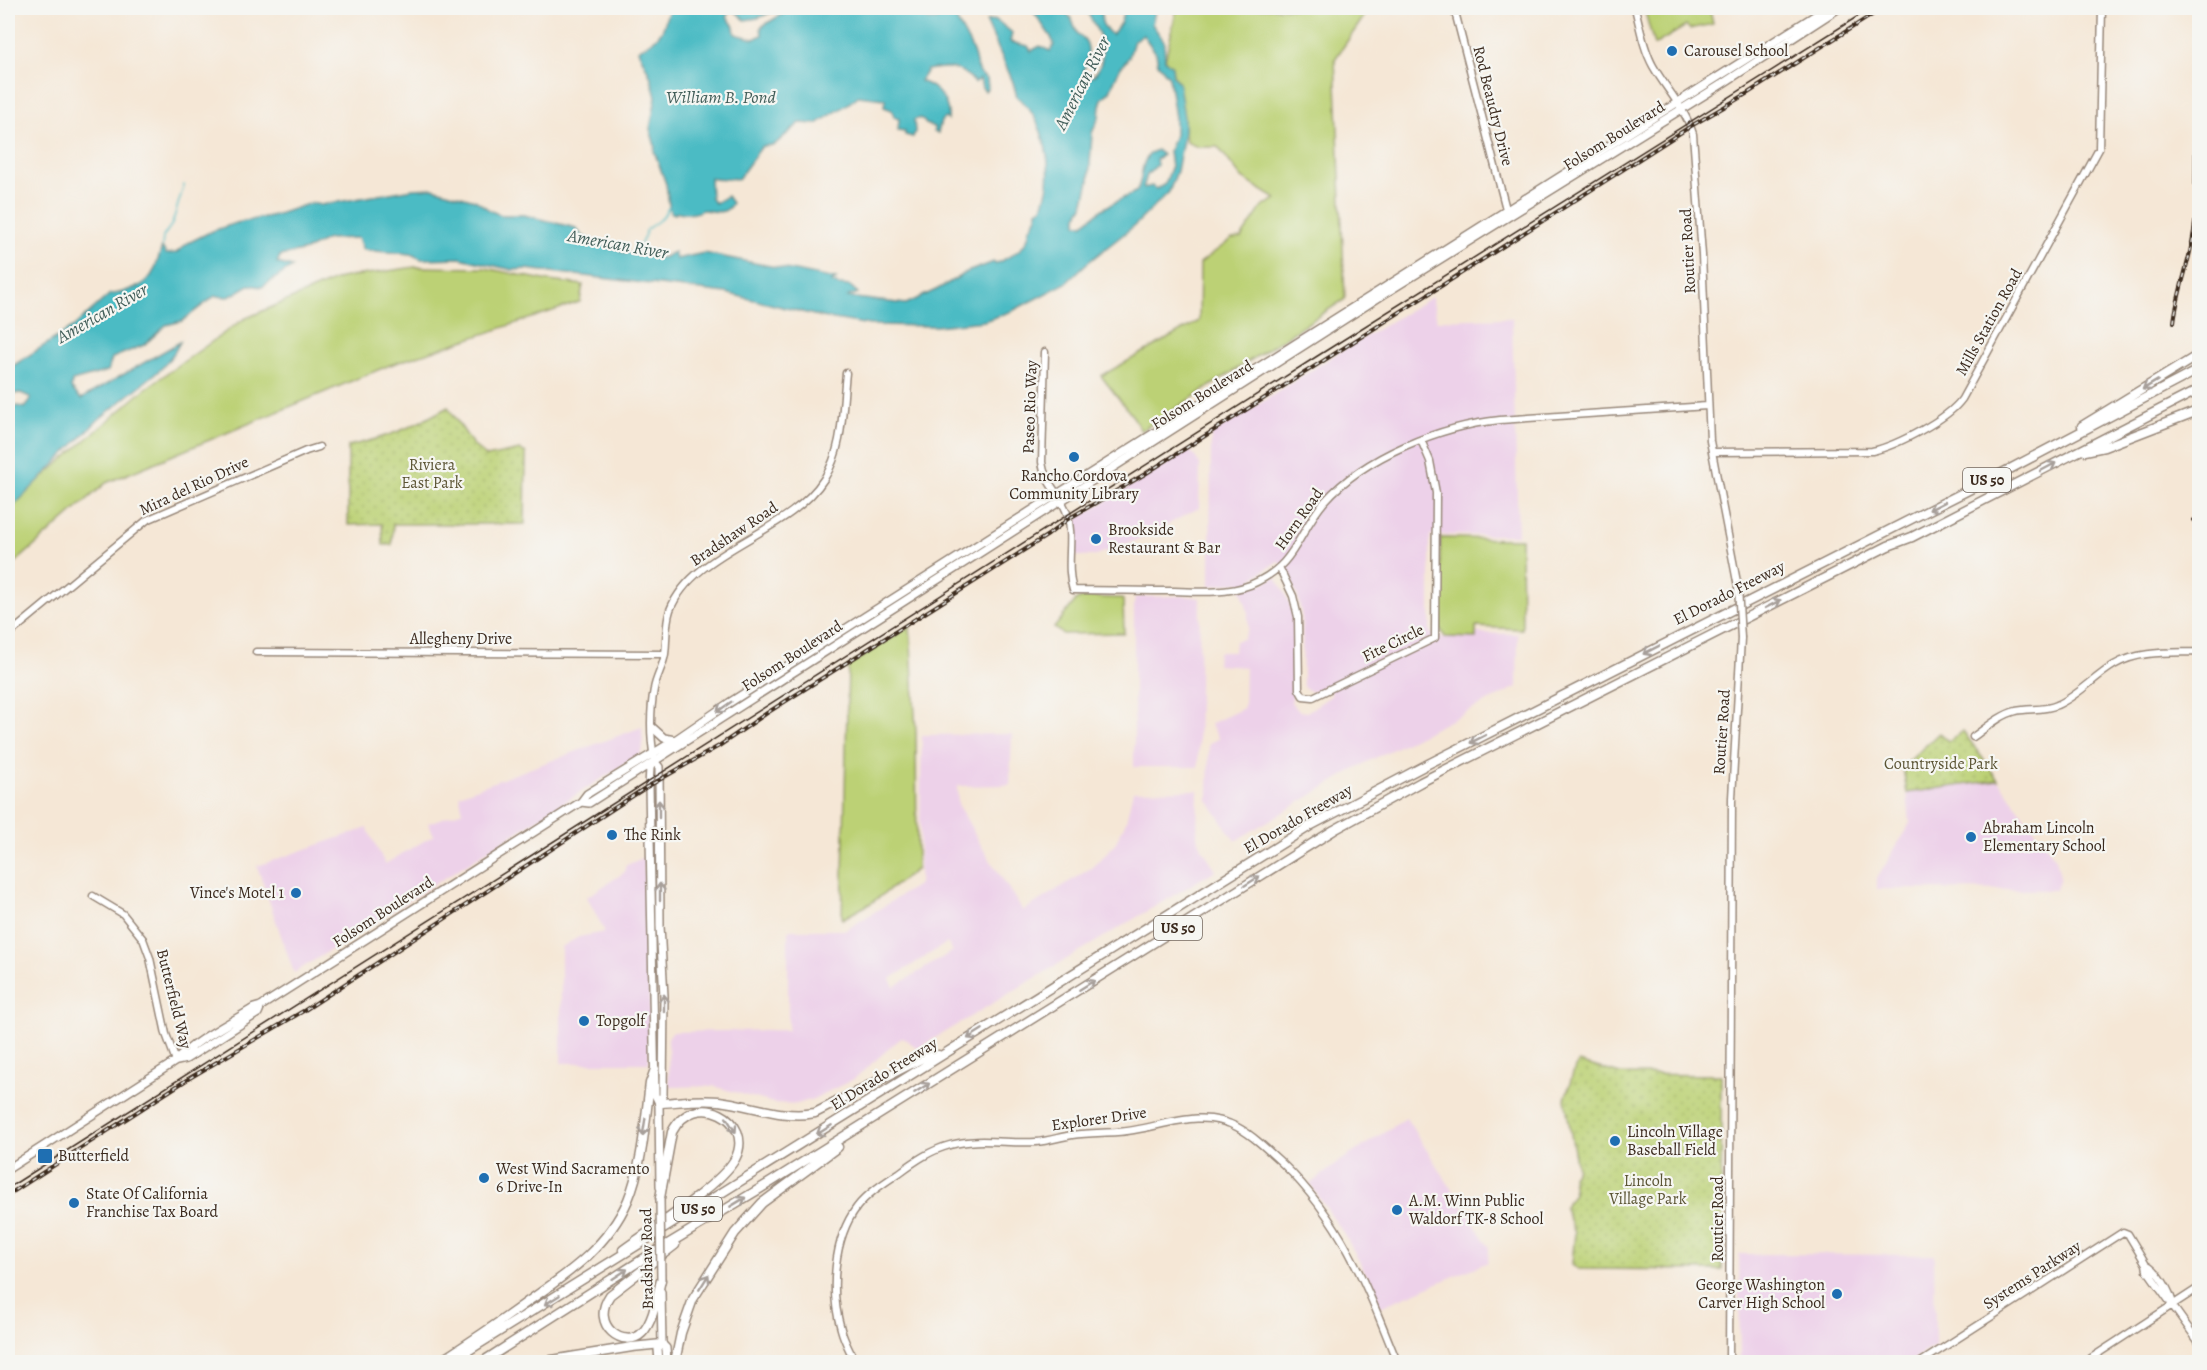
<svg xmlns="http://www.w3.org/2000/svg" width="2207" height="1370" viewBox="0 0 2207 1370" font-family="Alegreya,serif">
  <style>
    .built { fill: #edd1e9; fill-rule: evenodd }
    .grass { fill: #bcd175; stroke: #7c7e4a; stroke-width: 1.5 }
    .park { fill: url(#park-dots); stroke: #7c7e4a; stroke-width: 1.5 }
    .water { fill: #4cbbc4; stroke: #447271; stroke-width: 1.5; fill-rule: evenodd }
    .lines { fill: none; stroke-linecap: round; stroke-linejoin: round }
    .stream { stroke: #4cbbc4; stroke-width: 1.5 }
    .tertiary-casing { stroke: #98887a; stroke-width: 9 }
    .secondary-casing { stroke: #98887a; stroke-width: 10 }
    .motorway-casing { stroke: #98887a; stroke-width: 11 }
    .tertiary { stroke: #fff; stroke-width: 6 }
    .secondary { stroke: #fff; stroke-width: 7 }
    .motorway { stroke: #fff; stroke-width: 8 }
    .tram { stroke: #3b2a1e; stroke-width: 1.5 }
    .rail-casing { stroke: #3b2a1e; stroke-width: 4 }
    .rail { stroke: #f6f6f2; stroke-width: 1.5; stroke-dasharray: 4.5; stroke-linecap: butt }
    .tertiary-bridge-casing { stroke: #98887a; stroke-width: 9; stroke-linecap: butt }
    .secondary-bridge-casing { stroke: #98887a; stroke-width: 10; stroke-linecap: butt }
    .tertiary-bridge { stroke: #fff; stroke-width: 6 }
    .secondary-bridge { stroke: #fff; stroke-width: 7 }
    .oneway { stroke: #a79f9a }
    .poi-dot { fill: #1f6fb2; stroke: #f6f6f2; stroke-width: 2 }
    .labels { text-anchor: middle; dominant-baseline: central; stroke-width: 4.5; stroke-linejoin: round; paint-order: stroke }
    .shield { fill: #f6f6f2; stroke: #73675e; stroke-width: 1.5 }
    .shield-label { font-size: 15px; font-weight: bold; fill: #3b2a1e }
    .poi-label { font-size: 16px; fill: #3b2a1e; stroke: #f6f6f2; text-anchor: start }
    .street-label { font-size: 16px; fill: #3b2a1e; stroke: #f6f6f2 }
    .park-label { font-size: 16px; fill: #5b5434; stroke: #f6f6f2 }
    .water-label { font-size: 18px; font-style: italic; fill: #415d58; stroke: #f6f6f2 }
  </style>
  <defs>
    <pattern id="park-dots" width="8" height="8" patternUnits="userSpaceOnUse" patternTransform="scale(1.5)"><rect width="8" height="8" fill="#bcd175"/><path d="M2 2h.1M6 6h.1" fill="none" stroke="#a2b465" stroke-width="1.8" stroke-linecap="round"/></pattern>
  </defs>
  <rect width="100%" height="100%" fill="#f6f6f2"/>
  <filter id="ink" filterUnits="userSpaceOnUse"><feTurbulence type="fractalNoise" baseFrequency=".0167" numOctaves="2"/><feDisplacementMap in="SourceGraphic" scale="12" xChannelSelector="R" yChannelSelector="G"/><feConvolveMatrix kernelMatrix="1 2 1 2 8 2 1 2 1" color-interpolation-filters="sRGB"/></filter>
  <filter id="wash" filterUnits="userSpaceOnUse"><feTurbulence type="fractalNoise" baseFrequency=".008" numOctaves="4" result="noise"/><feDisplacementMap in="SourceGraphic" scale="24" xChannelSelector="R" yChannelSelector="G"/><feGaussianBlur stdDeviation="1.35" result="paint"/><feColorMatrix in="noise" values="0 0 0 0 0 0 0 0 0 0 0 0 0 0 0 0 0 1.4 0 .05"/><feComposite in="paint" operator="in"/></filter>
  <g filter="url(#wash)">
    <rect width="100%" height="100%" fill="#f5e7d6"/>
    <path class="built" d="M1432,297l5,23 75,-2 6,217h-88v98l14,5h32v-5l42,1 -1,53 -152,76 -130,78 -27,-41 1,-57 10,-4 -9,-15 34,-16 1,-41 -28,-2 1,-13h16l1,-11 8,-2 5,-10v-17l-9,-30 -29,4 1,-151 124,-80zM1278,561l8,8 12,28 4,21 1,68 8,6 16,-6 5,9 -25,17 -8,-1 -8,-9 3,-13v-60l-3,-22 -7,-16 -8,-14 -20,9 -4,-7z
      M1190,450l10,14 -1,44 -61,32 -16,5 -2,4 -17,3 -6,4h-21l-1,-36z
      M1187,596l13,2 -2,169h-64v-163l1,-7z
      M642,727l1,21 -4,7 -345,218 -37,-107 110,-38 18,36 49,-29 -6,-12 35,-12 -4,-16z
      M1012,734l-2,51 -53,1 1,18 24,43 41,64 68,-43 14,-13 11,-13 10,-21 7,-30 65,-1 -1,46 5,12 14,22 -298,178 -16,-11 -48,42 -41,20 -16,5 -24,-1 -60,-17 -44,1 -1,-49 4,-6 116,-2v-100h58l73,-46 3,-149zM947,943l6,8 -59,36 -4,-8z
      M1998,780l58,79 4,18 -4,13 -179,-1v-10l33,-56 -3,-30z
      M644,857l6,155 -1,51h-88v-116l18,-10 26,-5 -18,-35 38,-25v-6z
      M1406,1118l83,129 -1,15 -108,45 -9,-24 -25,-46 -36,-53 29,-22z
      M1739,1254l195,1 1,91 -26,16h-169z"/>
    <path class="grass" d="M1177,8h193l-35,51 10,240 -204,132 -7,-13 -33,-42 98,-55 1,-58 32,-24 9,-1 21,-31 14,-8 -34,-21 -24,-31h-20l-12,-5 -7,-59 -6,-7 -1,-10 -7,-6z
      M1644,8h59l1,4 6,-2 3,14 -23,5 -4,-3 -32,19z
      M415,267l70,1 64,13 34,4 -3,17 -190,63 -284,118 -98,86v-62l137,-118 99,-70 96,-41z
      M1440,538l81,1 1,90 -46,-2v11l-31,-1 -5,-9z
      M1085,597l36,1 2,2 1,33 -61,1 -9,-6 22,-28z
      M910,626l6,107 1,136 -46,34 -29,16 6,-253z"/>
    <path class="park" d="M448,407l25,38 14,12 33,-7 6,3 -1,71h-132l-1,21h-9l-1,-21 -34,1v-79c41,-9 63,-18 100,-39z
      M1963,731l35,49 -91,13 -4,-26 36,-34 9,8z
      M1579,1062l41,12 101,1 1,195 -144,-1 -6,-5 3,-31 -11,-27 10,-12 -2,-18 5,-7 -12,-70 10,-32z"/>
    <path class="water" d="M671,8h111l-24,10 -13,2 -10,-9 -5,-1 -3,7 7,9 1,8 19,5 8,-4 -1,-8 31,-19h128l1,7 6,5h10l9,-9 6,1c7,14 17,28 22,43 2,6 2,12 5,18l8,6 1,9 -3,3 -3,-3 -2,-9 -5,4c-14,-17 -28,-17 -48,-13l-7,11c17,6 30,20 28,39l-3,-2 -4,3 -3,12 -4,-1v-5l-8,-3 -5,-6 -7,2 1,12 -2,5 -8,-2v-4l-7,-1 1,-11 -5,-2 -2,-7 -8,-3 1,-8 -27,-3c-12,11 -27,18 -41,28l-17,-1 -26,22 -12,1 -24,33c-12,-2 -16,3 -28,-1l1,21 4,4 12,-7 5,7c-7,14 -18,7 -30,7 -9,6 -15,3 -25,2l-2,2 -5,-2 -4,-28 -12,-33 1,-5 -5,-17 6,-32 -6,-22 -12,-25c10,-6 22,-12 26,-24 3,-8 1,-10 7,-18z
      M1031,8c12,-1 31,-2 39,9 4,4 4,13 8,17 6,5 9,6 10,15 1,11 -6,18 -5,31 17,-2 21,-21 19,-38 -2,-9 -11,-21 -15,-31l2,-3h14c-4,13 -1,18 9,27l9,-13 3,-14h32l-4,16 12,17 1,19 7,6 1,10 6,7 5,34v18l-7,36 -8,21 -35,34 -48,38 -20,19 -54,28 -28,10 -48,5 -66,-1 -48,-8 -96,-24 -200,-24 -13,1 -53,-12 -39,1 -10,-5 -48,-4 -5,-12 -30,1 -22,11 -26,6 -3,7 15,4 -30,20 -13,-2 -20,12 -14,-1 -33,25 -16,4 -22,20 -32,13 -4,13 -36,10 -1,7 10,11 99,-57 -6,11 -13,16 -63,51 -90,92v-104l10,-2 7,2 4,-5 1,-6 -9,-4 -9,1 -4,7v-32l65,-42 37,-33c10,0 15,-3 24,-6 20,-6 22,-23 28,-41l4,7 10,-1 12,-10 22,-11 26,-9 39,-8 36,-12 10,2 92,-16 20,-1 42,12 16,11 10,4h23l52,13 6,8 30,13 7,-1 2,4 41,6 12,-6 2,7 28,-6 132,26 -5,3 7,3 12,1 8,7 -11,4 59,7 32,-15 29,-17 27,-10 1,2c14,-7 35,-16 34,-34l8,-13v-6l5,-3c2,-7 5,-16 6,-23 3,-30 -7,-70 -31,-88l-4,-15 -27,-61 10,-1 14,11 2,2 -2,9 18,4 3,5 9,-5 10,5 4,-6 -3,-8zM1143,35l13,18 2,11 11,13 6,41v17l-6,16 2,17 -6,16 -8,5 -5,-3 -9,2 4,-13 10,-10 -1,-6 7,-4 -6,-5c-18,6 -13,26 -20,41l-33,17 -21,16h-6v-8l6,-10 6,-25 3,-48 7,-16 1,-11 2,-7 8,-8 9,-21 10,-13 5,-17z"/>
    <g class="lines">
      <path class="stream" d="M162,247l1,-10 9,-13 12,-39
        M637,253l10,-24 15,-11 7,-11"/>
    </g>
  </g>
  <g filter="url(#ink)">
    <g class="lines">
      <g class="tertiary-casing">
        <path id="tertiary" d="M1454,8l53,205
          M1635,8c5,19 8,40 18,58 13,23 32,42 40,68l9,121 8,186 28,146
          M1045,352l-3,110c2,20 19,33 25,51 8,25 -2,52 6,77 34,0 67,1 101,1 26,1 52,3 76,-6 48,-20 46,-51 75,-84 40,-45 116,-75 175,-81l207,-14
          M1712,452l160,-1c24,-5 76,-32 90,-52l137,-250 3,-141
          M1279,567l14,29 5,21 1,72 4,7 10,1 122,-59 1,-145 -6,-32 -9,-21
          M8,635l139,-115 159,-69 13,-4
          M256,652l409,2
          M1973,737c13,-9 27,-22 43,-26 14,-3 28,0 41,-6 21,-9 37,-28 57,-40 25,-15 57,-12 86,-13
          M654,757c-4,-20 -4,-47 0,-68 2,-12 9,-22 11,-35 2,-15 0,-29 5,-44 24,-61 119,-76 154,-131 20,-31 18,-71 22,-106
          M93,896l30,18 20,25 7,19 16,76 10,27
          M2146,1264c12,6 25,28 27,41
          M855,1362c-5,-11 -11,-21 -14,-33 -11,-37 -8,-90 16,-122 11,-14 27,-24 42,-34 16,-12 32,-23 51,-28 28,-8 58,-1 86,-3 12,-1 24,-5 36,-7 15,-2 30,-2 45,-3 40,-2 81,-26 120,-5 17,9 32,24 46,37 60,58 84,123 114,198
          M1729,1362l3,-564 9,-160
          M1921,1362l202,-130 5,2 18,30 1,6 53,74
          M2085,1362l115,-75"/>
      </g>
      <g class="secondary-casing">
        <path id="secondary" d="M653,728l11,10 11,2
          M654,761l5,6 1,159 4,70 -1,99 -4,8
          M653,762l-3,6 -1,18 6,309 4,8 1,84
          M581,802l8,1 795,-509 338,-210 117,-76
          M177,1061l9,-2 72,-46 3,-7
          M8,1169l168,-108c16,-19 56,-39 78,-53l7,-2 320,-204 6,-8 88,-54 54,-37 319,-203 779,-492
          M662,1344l4,4 1,14
          M659,1362l-1,-13 4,-5 -1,-52"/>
      </g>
      <g class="motorway-casing">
        <path id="motorway" d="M2082,426l118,-72
          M2085,451l19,-4 96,-37
          M659,1103c19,-1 41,-4 60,-2 33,4 62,18 96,12l110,-56 13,-2
          M623,1250c26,-19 98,-65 112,-91 21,-39 -40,-72 -63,-27l-12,66
          M661,1280c-4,16 -7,41 -19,53 -17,17 -53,-7 -32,-38l65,-50
          M439,1362c31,-20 61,-40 91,-62 40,-28 78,-54 98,-100 15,-36 17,-79 22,-117l5,-14
          M450,1362l860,-536 118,-62 578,-293 194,-102
          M482,1362l161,-103 128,-77 563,-352 87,-48 467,-236 24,-9 288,-148
          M540,1362l92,-15 30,-3
          M675,1362l6,-29 12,-34 42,-66 27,-30 76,-56"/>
      </g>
      <use href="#tertiary" class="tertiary"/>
      <use href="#secondary" class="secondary"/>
      <use href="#motorway" class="motorway"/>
      <path class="tram" d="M8,1188l1311,-833 552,-347"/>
      <g class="rail-casing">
        <path id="rail" d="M2174,322c4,-34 18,-65 21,-99l2,-215
          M2194,520l6,5
          M8,1195l180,-116 117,-69 340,-222 74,-42 48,-33 281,-178 20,-16 77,-45 315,-200 231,-148 57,-33 135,-85"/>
      </g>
      <use href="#rail" class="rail"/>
      <g class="tertiary-bridge-casing">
        <path id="tertiary-bridge" d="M1738,587l3,51"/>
      </g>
      <g class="secondary-bridge-casing">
        <path id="secondary-bridge" d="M660,1198l1,82"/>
      </g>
      <use href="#tertiary-bridge" class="tertiary-bridge"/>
      <use href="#secondary-bridge" class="secondary-bridge"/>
    </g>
    <defs><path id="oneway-shaft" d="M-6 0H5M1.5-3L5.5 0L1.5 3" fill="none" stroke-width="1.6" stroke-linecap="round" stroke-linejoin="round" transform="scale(1.5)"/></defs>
    <g class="oneway">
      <use href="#oneway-shaft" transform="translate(2150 385) rotate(149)"/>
      <use href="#oneway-shaft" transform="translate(2048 467) rotate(-28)"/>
      <use href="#oneway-shaft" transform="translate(1937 506) rotate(153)"/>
      <use href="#oneway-shaft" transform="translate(1773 604) rotate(-27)"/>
      <use href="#oneway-shaft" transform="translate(1651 650) rotate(153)"/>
      <use href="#oneway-shaft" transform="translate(724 707) rotate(145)"/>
      <use href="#oneway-shaft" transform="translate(1478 739) rotate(153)"/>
      <use href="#oneway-shaft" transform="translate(659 809) rotate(-90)"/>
      <use href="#oneway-shaft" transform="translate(1252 881) rotate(-32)"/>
      <use href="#oneway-shaft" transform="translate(660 892) rotate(-90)"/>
      <use href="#oneway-shaft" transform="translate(1087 985) rotate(-32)"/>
      <use href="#oneway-shaft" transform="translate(664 1003) rotate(-90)"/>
      <use href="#oneway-shaft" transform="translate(975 1034) rotate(148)"/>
      <use href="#oneway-shaft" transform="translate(922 1088) rotate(-32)"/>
      <use href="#oneway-shaft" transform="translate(731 1125) rotate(57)"/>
      <use href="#oneway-shaft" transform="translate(644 1127) rotate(99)"/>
      <use href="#oneway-shaft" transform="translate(824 1130) rotate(148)"/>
      <use href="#oneway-shaft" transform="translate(738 1202) rotate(-31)"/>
      <use href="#oneway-shaft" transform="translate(620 1274) rotate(-33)"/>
      <use href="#oneway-shaft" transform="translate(704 1282) rotate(-58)"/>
      <use href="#oneway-shaft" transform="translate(552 1300) rotate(148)"/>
    </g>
  </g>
  <g class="poi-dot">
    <circle cx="1672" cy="51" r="6"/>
    <circle cx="1074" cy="457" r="6"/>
    <circle cx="1096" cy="539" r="6"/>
    <circle cx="612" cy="835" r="6"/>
    <circle cx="1971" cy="837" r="6"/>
    <circle cx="296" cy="893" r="6"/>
    <circle cx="584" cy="1021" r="6"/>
    <circle cx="1615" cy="1141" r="6"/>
    <rect x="37" y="1148" width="16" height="16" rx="3"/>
    <circle cx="484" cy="1178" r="6"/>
    <circle cx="74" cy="1203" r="6"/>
    <circle cx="1397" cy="1210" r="6"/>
    <circle cx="1837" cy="1294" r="6"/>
  </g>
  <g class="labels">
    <g class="shield">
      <rect x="1963" y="468" width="48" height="24" rx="4.5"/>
      <rect x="1154" y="916" width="48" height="24" rx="4.5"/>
      <rect x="674" y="1197" width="48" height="24" rx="4.5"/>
    </g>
    <g class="shield-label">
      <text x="1987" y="480">US 50</text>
      <text x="1178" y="928">US 50</text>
      <text x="698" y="1209">US 50</text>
    </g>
    <g class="poi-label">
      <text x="1684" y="51">Carousel School</text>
      <text x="1074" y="476" text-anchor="middle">Rancho Cordova<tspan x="1074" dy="18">Community Library</tspan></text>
      <text x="1108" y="530">Brookside<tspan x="1108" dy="18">Restaurant &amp; Bar</tspan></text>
      <text x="1983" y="828">Abraham Lincoln<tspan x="1983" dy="18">Elementary School</tspan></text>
      <text x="624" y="835">The Rink</text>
      <text x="284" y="893" text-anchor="end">Vince's Motel 1</text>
      <text x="596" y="1021">Topgolf</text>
      <text x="1627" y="1132">Lincoln Village<tspan x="1627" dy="18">Baseball Field</tspan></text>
      <text x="58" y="1156">Butterfield</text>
      <text x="496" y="1169">West Wind Sacramento<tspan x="496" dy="18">6 Drive-In</tspan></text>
      <text x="86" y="1194">State Of California<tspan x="86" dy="18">Franchise Tax Board</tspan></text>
      <text x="1409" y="1201">A.M. Winn Public<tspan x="1409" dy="18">Waldorf TK-8 School</tspan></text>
      <text x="1825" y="1285" text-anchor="end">George Washington<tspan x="1825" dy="18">Carver High School</tspan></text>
    </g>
    <g class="street-label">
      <text transform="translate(1493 106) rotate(76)">Rod Beaudry Drive</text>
      <text transform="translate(1614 136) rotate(-32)">Folsom Boulevard</text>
      <text transform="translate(1688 251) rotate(-93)">Routier Road</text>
      <text transform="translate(1989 322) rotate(-61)">Mills Station Road</text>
      <text transform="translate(1202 395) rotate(-32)">Folsom Boulevard</text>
      <text transform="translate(1030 407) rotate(-88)">Paseo Rio Way</text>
      <text transform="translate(194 486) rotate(-25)">Mira del Rio Drive</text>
      <text transform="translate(1299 519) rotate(-55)">Horn Road</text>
      <text transform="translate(734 534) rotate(-34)">Bradshaw Road</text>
      <text transform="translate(1729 593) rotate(-27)">El Dorado Freeway</text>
      <text x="461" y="639">Allegheny Drive</text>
      <text transform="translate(1393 643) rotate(-26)">Fite Circle</text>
      <text transform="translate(792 656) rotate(-33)">Folsom Boulevard</text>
      <text transform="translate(1722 732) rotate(-86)">Routier Road</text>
      <text transform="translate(1298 819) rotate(-30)">El Dorado Freeway</text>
      <text transform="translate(383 912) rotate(-33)">Folsom Boulevard</text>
      <text transform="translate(174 999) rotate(76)">Butterfield Way</text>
      <text transform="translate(884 1074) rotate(-32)">El Dorado Freeway</text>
      <text transform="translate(1099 1119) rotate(-8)">Explorer Drive</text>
      <text transform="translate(1718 1219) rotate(-90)">Routier Road</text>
      <text transform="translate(647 1259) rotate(-91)">Bradshaw Road</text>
      <text transform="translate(2032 1275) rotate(-33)">Systems Parkway</text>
    </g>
    <g class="park-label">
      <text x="432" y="465">Riviera<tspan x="432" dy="18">East Park</tspan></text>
      <text x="1941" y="764">Countryside Park</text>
      <text x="1648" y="1181">Lincoln<tspan x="1648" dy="18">Village Park</tspan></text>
    </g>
    <g class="water-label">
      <text transform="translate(1082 83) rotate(-63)">American River</text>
      <text x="721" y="97">William B. Pond</text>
      <text transform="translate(618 244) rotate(10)">American River</text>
      <text transform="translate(102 313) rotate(-30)">American River</text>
    </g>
  </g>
  <rect width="2207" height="1370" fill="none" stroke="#f6f6f2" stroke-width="30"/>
</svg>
